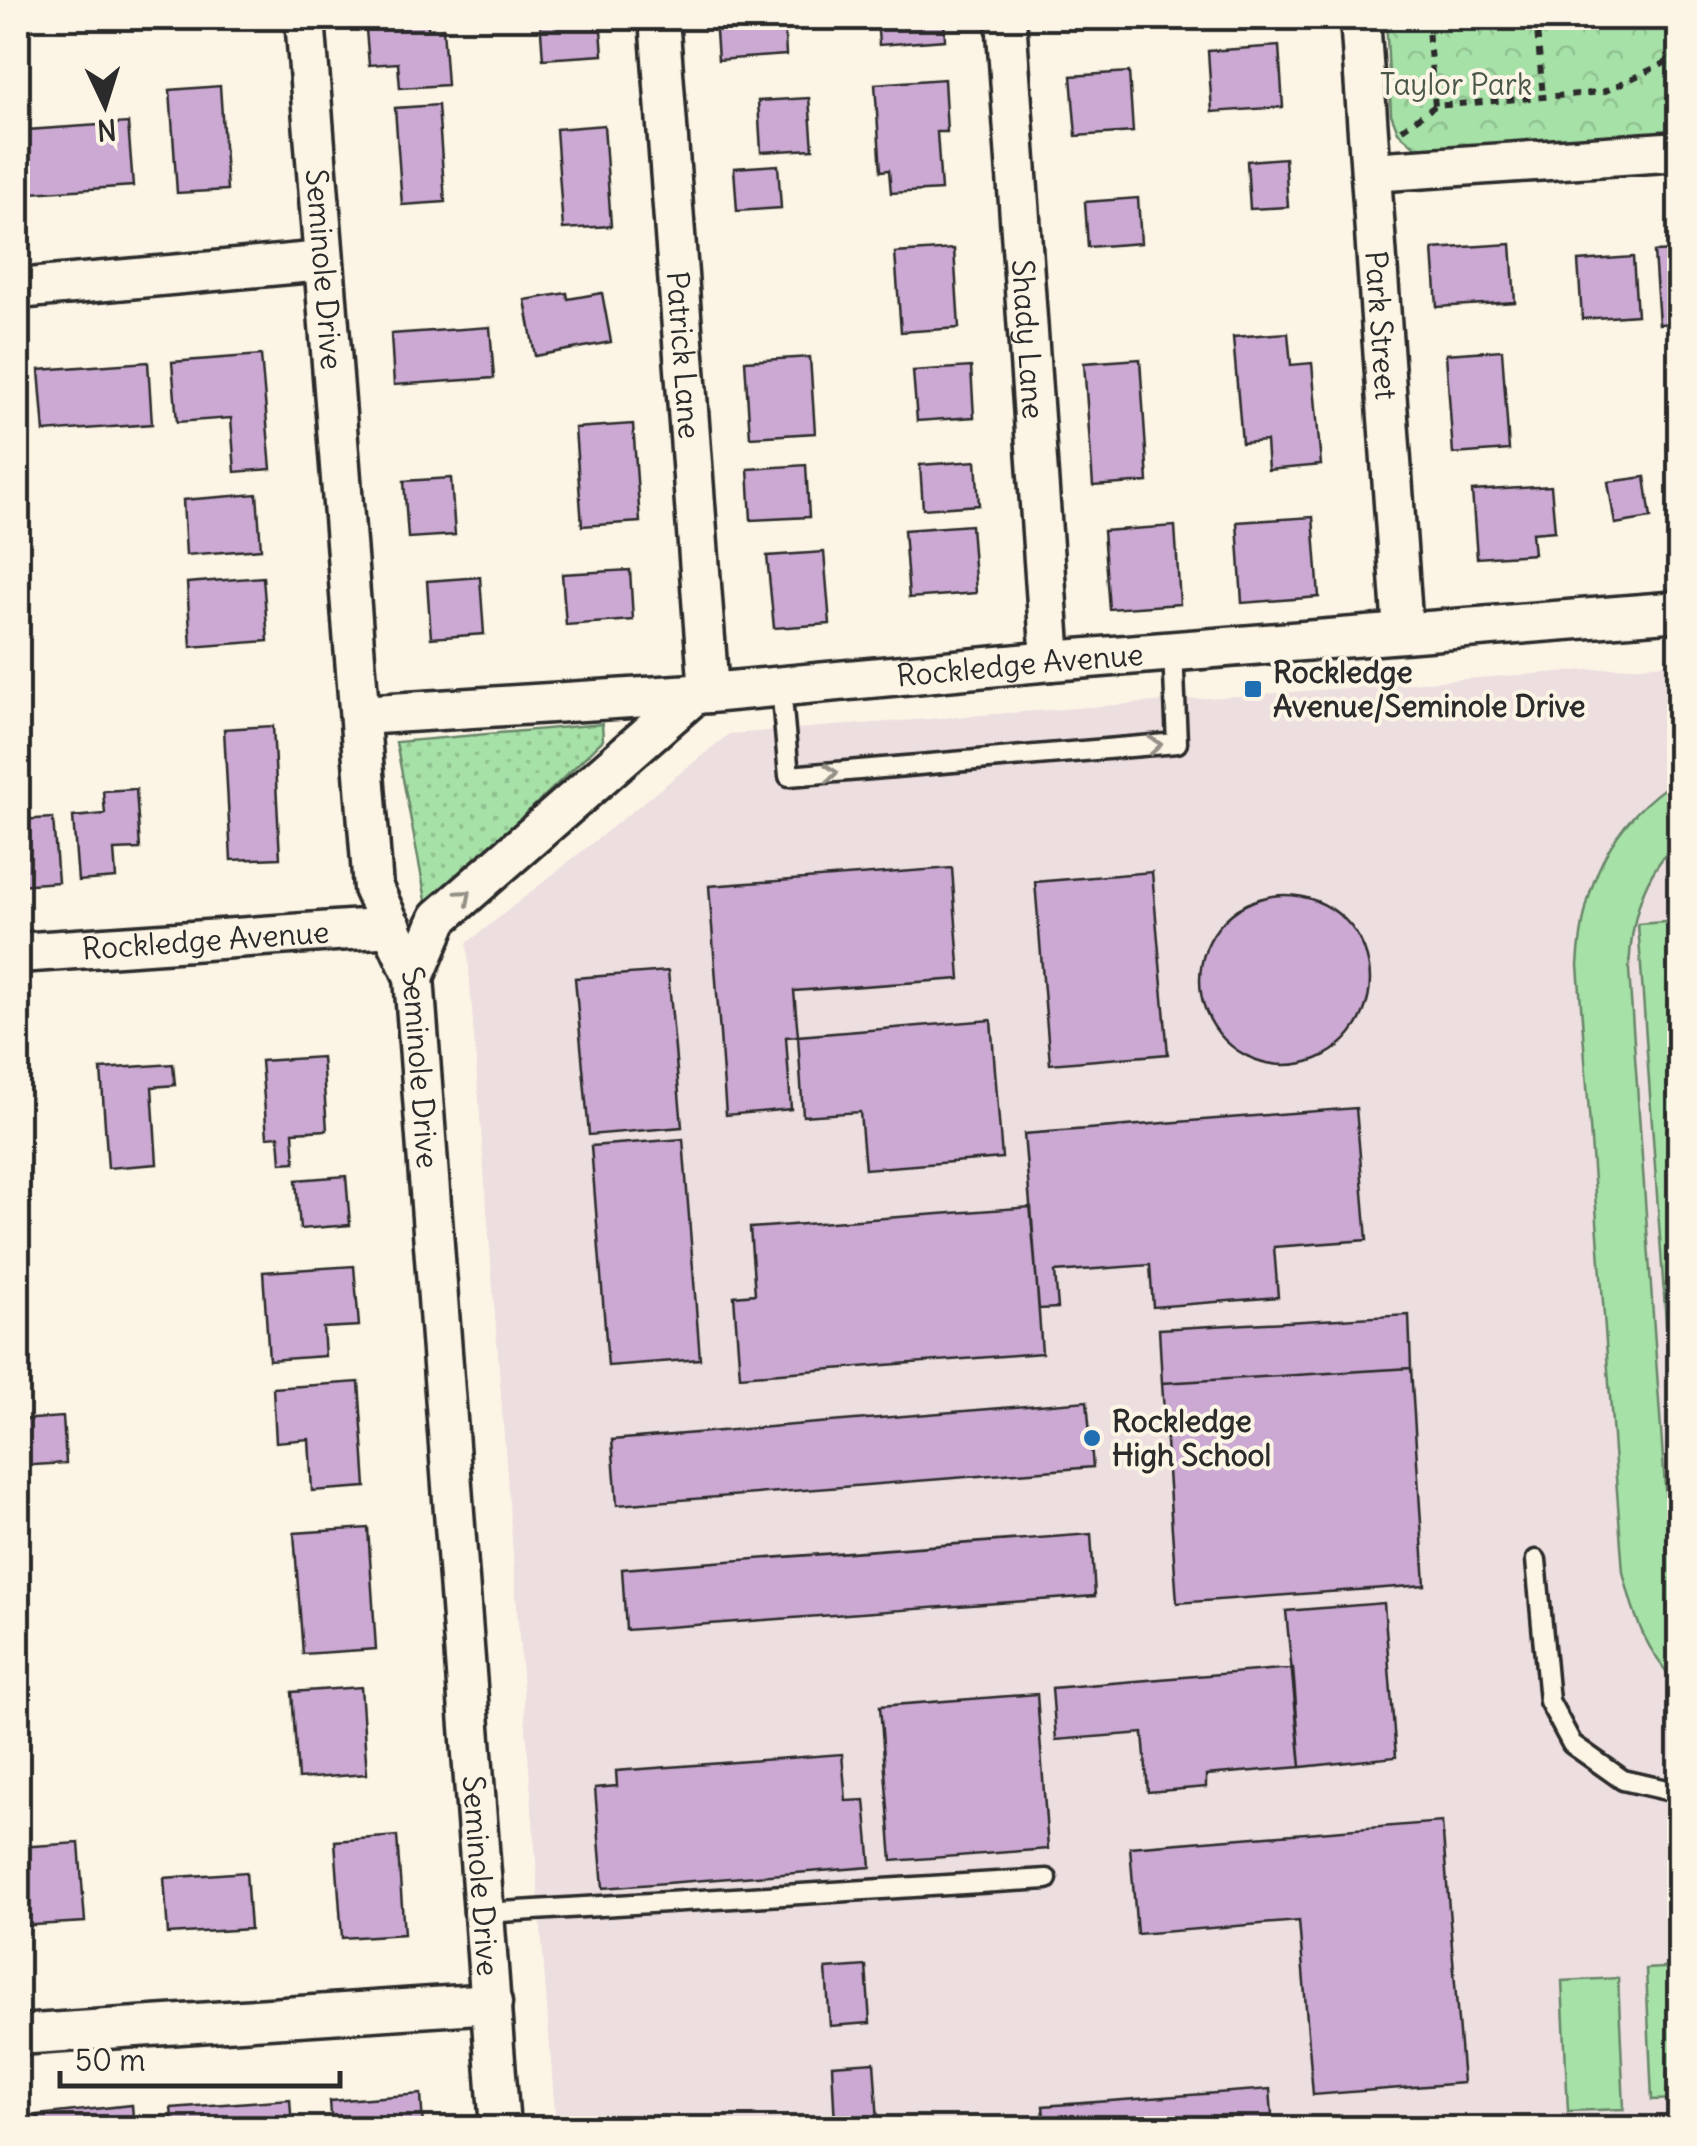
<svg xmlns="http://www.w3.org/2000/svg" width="1697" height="2146" viewBox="0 0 1697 2146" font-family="Delius,sans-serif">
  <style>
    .built { fill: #eddee0 }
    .grass { fill: url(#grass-dots); stroke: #688669; stroke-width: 2.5 }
    .park { fill: url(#park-crowns); stroke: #688669; stroke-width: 2.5 }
    .pitch { fill: #a6e1a7; stroke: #688669; stroke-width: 2.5 }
    .building { fill: #cba9d3; stroke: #2b2b2b; stroke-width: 2.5 }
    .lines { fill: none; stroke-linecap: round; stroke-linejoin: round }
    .lane-casing { stroke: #2b2b2b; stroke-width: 25 }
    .street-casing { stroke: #2b2b2b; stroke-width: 45 }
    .path { stroke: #2b2b2b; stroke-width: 6; stroke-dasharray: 8 8; stroke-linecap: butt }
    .lane { stroke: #fcf5e5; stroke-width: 18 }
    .street { stroke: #fcf5e5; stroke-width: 38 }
    .oneway { stroke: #949088 }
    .poi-dot { fill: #1f6fb2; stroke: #fcf5e5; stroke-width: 4 }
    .labels { text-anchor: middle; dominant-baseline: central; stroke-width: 8; stroke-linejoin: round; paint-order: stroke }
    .park-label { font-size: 30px; fill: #4a584a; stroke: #fcf5e5 }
    .street-label { font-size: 30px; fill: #2b2b2b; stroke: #fcf5e5 }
    .poi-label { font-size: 30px; font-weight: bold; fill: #2b2b2b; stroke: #fcf5e5; text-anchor: start }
  </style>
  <defs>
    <pattern id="grass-dots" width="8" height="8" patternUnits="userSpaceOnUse" patternTransform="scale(2.5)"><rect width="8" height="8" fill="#a6e1a7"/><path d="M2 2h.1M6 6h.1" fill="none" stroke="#8fc190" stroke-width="1.8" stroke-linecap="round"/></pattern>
    <pattern id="park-crowns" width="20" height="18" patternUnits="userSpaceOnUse" patternTransform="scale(2.5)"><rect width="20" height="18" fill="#a6e1a7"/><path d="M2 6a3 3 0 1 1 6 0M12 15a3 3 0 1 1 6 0" fill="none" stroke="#8fc190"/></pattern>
  </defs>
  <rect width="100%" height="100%" fill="#fcf5e5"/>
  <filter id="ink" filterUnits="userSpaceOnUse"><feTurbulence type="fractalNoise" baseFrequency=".01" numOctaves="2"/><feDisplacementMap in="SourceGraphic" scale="20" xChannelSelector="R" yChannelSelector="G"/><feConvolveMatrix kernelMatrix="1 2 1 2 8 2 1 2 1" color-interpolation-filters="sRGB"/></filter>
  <g filter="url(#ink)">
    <path class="built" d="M1679,663v1465h-1123l-89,-1185 262,-209z"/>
    <path class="grass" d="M602,724l1,16 -166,159 -11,1 -30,-158z"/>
    <path class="park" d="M1386,18h293v116l-257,19 -24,-21 -7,-18z"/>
    <path class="pitch" d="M1679,778v63c-38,33 -48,82 -50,129l38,546 12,68v103c-33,-37 -44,-66 -56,-115l-45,-607c5,-81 31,-142 101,-187z
      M1679,921h1l-1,588 -41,-585z
      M1679,1967v132l-27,1 -6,-131z
      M1618,1978l6,131 -56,2 -6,-130z"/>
    <path class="building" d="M365,18h63v11l15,-1 4,57 -47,3 -2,-25 -29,2z
      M540,18h60l3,37 -60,4z
      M715,18h69l2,37 -68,5z
      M877,18h67l1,22 -66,5z
      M1279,46l4,61 -71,5 -4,-61z
      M1129,72l4,60 -57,4 -5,-60z
      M944,79l3,53h-10l4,58 -50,3 -2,-23 -8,1 -6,-87z
      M220,86l7,104 -50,3 -7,-103z
      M809,98l4,51 -52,3 -3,-51z
      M438,105l7,97 -43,3 -7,-97z
      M128,123l5,63 -102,7 -4,-63z
      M604,125l7,101 -48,3 -7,-100z
      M1285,158l3,49 -38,2 -3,-48z
      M778,165l3,43 -44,3 -3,-43z
      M1138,198l3,45 -53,4 -3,-45z
      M1511,244l4,58 -78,5 -4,-58z
      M954,249l5,79 -58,4 -6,-79z
      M1680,251v72l-21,1 -5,-72z
      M1633,257l4,58 -55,4 -4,-58z
      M567,293l1,6 34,-6 9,49 -76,14 -10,-56z
      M490,327l4,51 -100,7 -3,-51z
      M1288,333l3,32 21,-2 9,102 -53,5 -2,-29 -24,2 -9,-106z
      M1502,350l7,100 -56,4 -7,-100z
      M261,355l10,114 -36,3 -4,-54 -54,4 -5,-60z
      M810,357l5,76 -65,4 -5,-76z
      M1140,359l8,123 -55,4 -9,-123z
      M148,362l4,62 -108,8 -5,-62z
      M971,367l3,50 -57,4 -4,-50z
      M18,371l6,75h-6z
      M633,424l7,98 -58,4 -7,-98z
      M976,461l3,44 -56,4 -3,-44z
      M806,465l3,52 -58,3 -3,-51z
      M1645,477l6,41 -36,6 -7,-42z
      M451,478l4,57 -47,3 -4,-57z
      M1551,486l4,45 -23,2 2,21 -57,4 -5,-67z
      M257,494l4,55 -75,6 -3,-55z
      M1313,517l6,80 -77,6 -5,-81z
      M971,525l5,68 -67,5 -5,-68z
      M1175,526l5,78 -71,5 -6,-78z
      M824,552l6,72 -56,4 -7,-72z
      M630,570l3,50 -67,5 -4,-51z
      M263,577l5,64 -77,6 -4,-64z
      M480,577l4,57 -53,4 -4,-57z
      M273,726l7,132 -49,2 -7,-131z
      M136,789l4,60 -26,1 2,28 -38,3 -5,-64 32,-3 -2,-23z
      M53,818l5,64 -40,3v-65z
      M952,868l8,111 -166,12 4,45 -12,1 5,72 -65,6 -17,-229z
      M1152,872l16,182 -118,10 -15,-182z
      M1200 980a85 85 0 1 1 170 0a85 85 0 1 1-170 0Z
      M668,971l14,156 -93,8 -14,-157z
      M991,1020l11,138 -137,11 -5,-57 -57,4 -5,-80z
      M322,1057l5,73 -34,2 2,30 -14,1 -2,-27 -12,1 -6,-76z
      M173,1064l2,21 -23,2 5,77 -49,4 -7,-99z
      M1356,1108l11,132 -93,7 4,50 -125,10 -3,-42 -95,7 3,36 -19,1 -15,-175z
      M683,1139l17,220 -92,7 -17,-220z
      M346,1176l4,49 -50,4 -4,-49z
      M1031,1207l11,146 -302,23 -6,-80 21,-2 -5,-66z
      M354,1266l5,60 -36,2 2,28 -56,4 -6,-88z
      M1409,1315l2,53 -249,15 -3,-54z
      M1411,1368l14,217 -248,18 -15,-220z
      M359,1382l7,105 -54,4 -3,-52 -33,3 -3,-54z
      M1087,1401l6,66 -476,38 -5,-65z
      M63,1417l3,46 -48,3v-46z
      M368,1528l8,121 -73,5 -9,-121z
      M1091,1534l4,62 -469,34 -4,-61z
      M1384,1603l12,154 -95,10 -15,-156z
      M1293,1668l8,99 -95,8v12l-58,5 -5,-59 -87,7 -4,-52z
      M361,1687l6,87 -69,5 -6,-87z
      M1037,1694l11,155 -156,12 -12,-155z
      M842,1754l4,47 19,-1 6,67 -268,21 -8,-100 22,-2 -1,-15z
      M1442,1822l21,261 -150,12 -14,-174 -162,13 -7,-87z
      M397,1836l7,98 -62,4 -7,-97z
      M79,1843l6,79 -67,4v-79z
      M246,1872l4,57 -82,5 -4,-56z
      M866,1966l4,57 -40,3 -4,-57z
      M874,2062l4,60 -43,3 -3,-60z
      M1270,2089l3,39h-228l-2,-22z
      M421,2094l2,34h-91l-2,-27z
      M290,2099l2,29h-119l-2,-20z
      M132,2105l2,23h-96l-1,-13z"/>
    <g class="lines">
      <g class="lane-casing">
        <path id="lane" d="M781,686l8,90 388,-33 -4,-92
          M1536,1560l13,141 23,43 51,36 57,13
          M485,1913l562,-34"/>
      </g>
      <g class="street-casing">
        <g id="street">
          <path id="s1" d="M305,18l68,870 41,89 86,1151"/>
          <path id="s2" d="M659,18l50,675"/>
          <path id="s3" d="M1006,18l45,643"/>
          <path id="s4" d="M1360,18l43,614"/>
          <path d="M1371,172l309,-21"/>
          <path d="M18,289l305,-28"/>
          <path id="s5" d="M360,715l349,-22 342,-32 629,-50"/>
          <path id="s6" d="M18,953l374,-26"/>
          <path d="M414,977l25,-59 256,-224"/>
          <path d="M18,2035l474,-32"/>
        </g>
      </g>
      <path class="path" d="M1427,18l8,88
        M1536,18l7,79
        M1402,129l33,-23 168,-14 77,-36"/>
      <use href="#lane" class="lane"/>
      <use href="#street" class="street"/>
    </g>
    <defs><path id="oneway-chevron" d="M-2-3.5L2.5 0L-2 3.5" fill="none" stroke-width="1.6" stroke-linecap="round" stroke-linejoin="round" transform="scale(2.5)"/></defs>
    <g class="oneway">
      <use href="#oneway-chevron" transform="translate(1155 745) rotate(-5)"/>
      <use href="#oneway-chevron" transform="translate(831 773) rotate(-5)"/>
      <use href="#oneway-chevron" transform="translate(465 896) rotate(-41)"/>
    </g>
  </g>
  <g class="poi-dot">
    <rect x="1243" y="679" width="20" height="20" rx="5"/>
    <circle cx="1092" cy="1438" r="10"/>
  </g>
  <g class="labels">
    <g class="park-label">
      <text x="1456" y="84">Taylor Park</text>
    </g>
    <g class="street-label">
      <text stroke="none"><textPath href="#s1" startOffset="252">Seminole Drive</textPath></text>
      <text stroke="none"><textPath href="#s4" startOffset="308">Park Street</textPath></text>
      <text stroke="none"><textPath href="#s3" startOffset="322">Shady Lane</textPath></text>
      <text stroke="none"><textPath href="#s2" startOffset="338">Patrick Lane</textPath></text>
      <text stroke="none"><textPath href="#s5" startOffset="662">Rockledge Avenue</textPath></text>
      <text stroke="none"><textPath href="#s6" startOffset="188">Rockledge Avenue</textPath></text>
      <text stroke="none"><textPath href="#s1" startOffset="1062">Seminole Drive</textPath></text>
      <text stroke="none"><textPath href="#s1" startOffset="1872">Seminole Drive</textPath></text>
    </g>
    <g class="poi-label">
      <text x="1273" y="672">Rockledge<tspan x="1273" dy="34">Avenue/Seminole Drive</tspan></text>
      <text x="1112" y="1421">Rockledge<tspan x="1112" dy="34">High School</tspan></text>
    </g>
  </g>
  <rect width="1697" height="2146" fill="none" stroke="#fcf5e5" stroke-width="60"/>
  <rect x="30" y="30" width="1637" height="2086" fill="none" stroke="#2b2b2b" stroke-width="4" filter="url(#ink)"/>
  <g transform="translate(105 105) rotate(176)" stroke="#fcf5e5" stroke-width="8" paint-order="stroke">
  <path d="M0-8L18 38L0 25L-18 38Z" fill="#2b2b2b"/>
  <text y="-15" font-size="28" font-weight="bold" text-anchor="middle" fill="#2b2b2b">N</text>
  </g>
  <path d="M60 2071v15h280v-15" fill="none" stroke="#2b2b2b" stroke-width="5"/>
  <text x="75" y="2071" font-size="30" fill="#2b2b2b" stroke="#fcf5e5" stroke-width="8" paint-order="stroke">50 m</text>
</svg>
